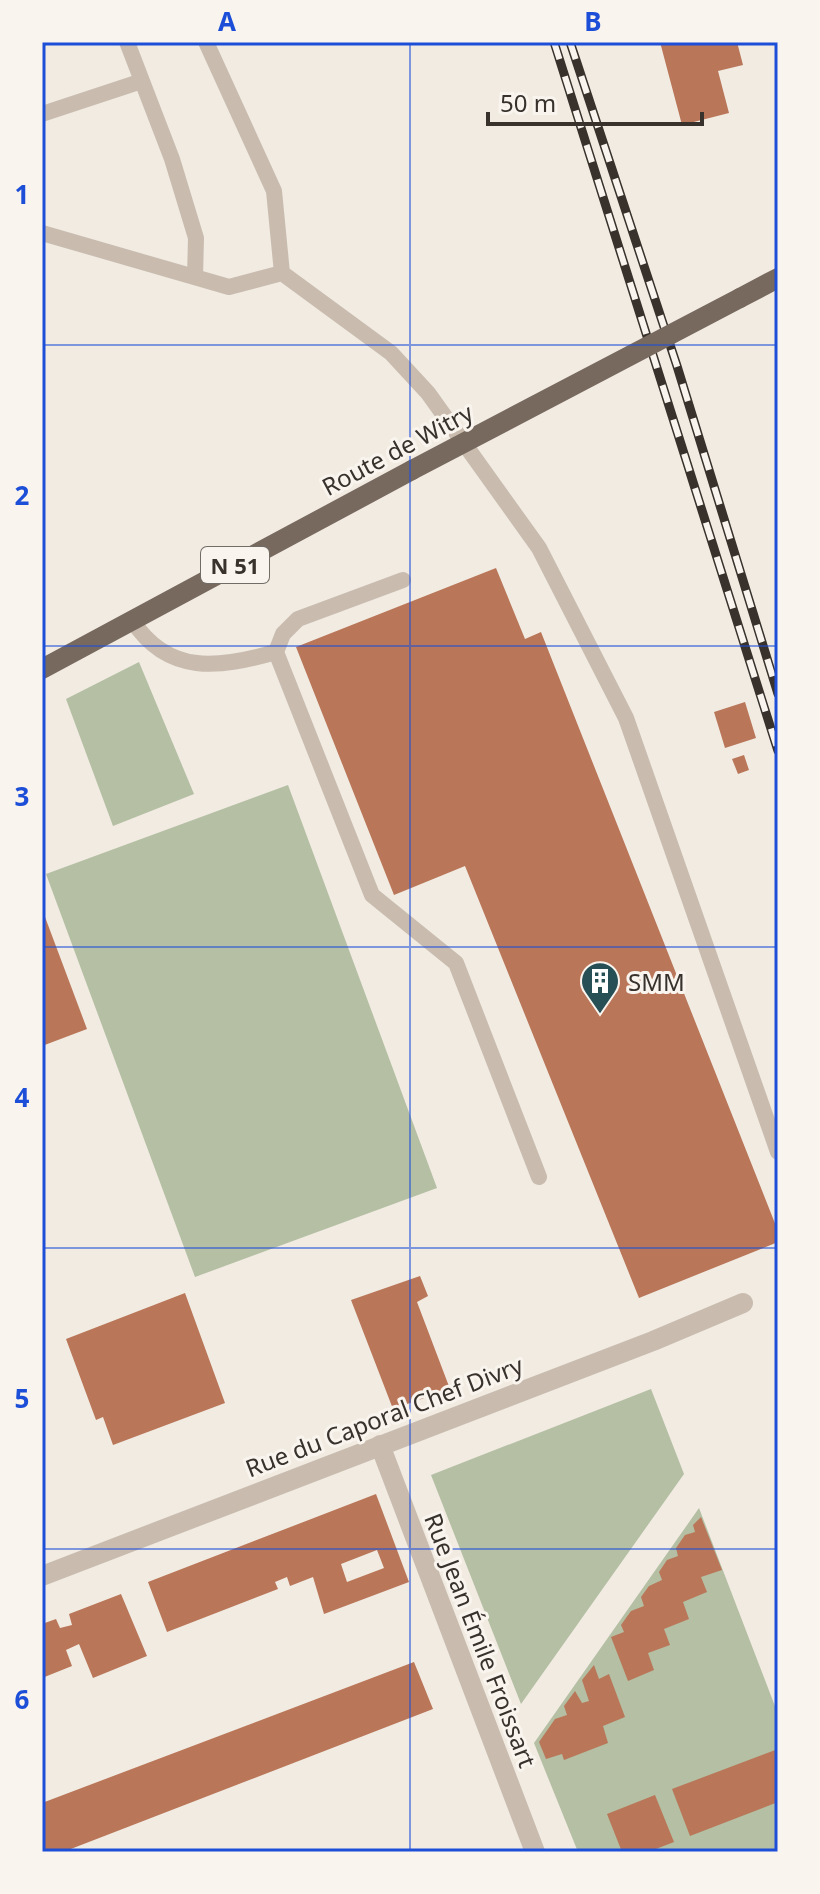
<svg xmlns="http://www.w3.org/2000/svg" width="820" height="1894" viewBox="0 0 820 1894" font-family="'Noto Sans',sans-serif">
  <style>
    .green { fill: #b4bfa3 }
    .building { fill: #b97658; fill-rule: evenodd }
    .lines { fill: none; stroke-linecap: round; stroke-linejoin: round }
    .service { stroke: #c9bcaf; stroke-width: 16 }
    .minor { stroke: #c9bcaf; stroke-width: 20 }
    .primary { stroke: #78695f; stroke-width: 20 }
    .rail-casing { stroke: #38312c; stroke-width: 9 }
    .rail { stroke: #f9f5ee; stroke-width: 6; stroke-dasharray: 18; stroke-linecap: butt }
    .primary-bridge { stroke: #78695f; stroke-width: 20 }
    .grid { fill: none; stroke: #1d4ed8; stroke-width: 2; stroke-opacity: 0.55 }
    .labels { text-anchor: middle; dominant-baseline: central; stroke-width: 6; stroke-linejoin: round; paint-order: stroke }
    .shield { fill: #f9f5ee; stroke: #726c66; stroke-width: 2 }
    .shield-label { font-size: 22px; font-weight: bold; fill: #38312c }
    .street-label { font-size: 24px; fill: #38312c; stroke: #f9f5ee }
    .poi-label { font-size: 24px; fill: #38312c; stroke: #f9f5ee; text-anchor: start }
    .neatline { fill: none; stroke: #1d4ed8; stroke-width: 3 }
    .grid-label { font-size: 26px; text-anchor: middle; font-weight: bold; fill: #1d4ed8 }
  </style>
  <rect width="100%" height="100%" fill="#f1ebe2"/>
  <path class="green" d="M139,662l55,132 -81,32 -47,-127z
    M288,785l149,403 -242,89 -149,-403z
    M651,1389l33,85 -163,230 -90,-229z
    M699,1508l79,206v138h-200l-44,-109z"/>
  <path class="building" d="M660,42h77l6,23 -25,6 11,42 -47,12z
    M496,568l29,71 16,-7 237,599v11l-139,56 -174,-432 -71,29 -98,-248z
    M745,702l11,36 -31,10 -11,-36z
    M744,755l5,15 -11,4 -6,-15z
    M42,909l45,120 -45,17z
    M420,1276l8,20 -11,6 33,87 -57,20 -42,-109z
    M185,1293l40,110 -112,42 -10,-28 -7,3 -30,-81z
    M376,1494l33,88 -85,32 -11,-37 -23,9 -3,-9 -12,5 3,7 -111,43 -19,-50zM377,1550l7,18 -37,14 -6,-18z
    M701,1517l21,53 -21,7 6,15 -24,10 6,17 -25,10 6,16 -22,8 6,17 -26,11 -17,-44 13,-5 -3,-7 10,-14 13,-5 -3,-9 8,-11 13,-6 -3,-8 8,-12 11,-4 -2,-8 9,-13 10,-3 -2,-7z
    M121,1594l26,62 -54,22 -14,-34 -13,6 6,16 -30,12v-54l14,-5 4,9 12,-3 -3,-11z
    M414,1662l19,47 -370,143h-21v-49z
    M594,1665l5,14 10,-5 16,43 -22,9 5,17 -44,17 -2,-6 -16,5 -7,-17 16,-23 12,-4 -3,-9 11,-15 7,12 7,-2 -7,-21z
    M778,1749v53l-88,34 -18,-47z
    M655,1795l19,47 -26,10h-26l-15,-38z"/>
  <g class="lines">
    <path class="service" d="M127,42l45,117 24,79 -1,39
      M42,114l100,-33
      M42,233l187,54 53,-14 -8,-82 -68,-149
      M282,273l109,80 37,40 111,155 87,170 152,434
      M132,620c36,56 88,48 144,32l7,-18 15,-15 105,-39
      M276,652l96,243 84,68 83,214"/>
    <path class="minor" d="M380,1445l155,407
      M42,1576l611,-235 90,-38"/>
    <path class="primary" d="M740,298l38,-20
      M42,669l370,-199"/>
    <g class="rail-casing">
      <path id="rail" d="M554,42l224,709
        M570,42l107,324 101,328"/>
    </g>
    <use href="#rail" class="rail"/>
    <path class="primary-bridge" d="M412,470l328,-172"/>
  </g>
  <path class="grid" d="M410,42v1810M42,345h736M42,646h736M42,947h736M42,1248h736M42,1549h736"/>
  <defs>
    <g id="building-pin" transform="scale(2)"><path d="M0 17L-7.5 6A9.5 9.5 0 1 1 7.5 6Z" fill="#264f56" stroke="#f9f5ee"/><path d="M-4-6H4V6H1V3H-1V6H-4ZM-2.5-4.3h1.7v1.8h-1.7ZM.8-4.3h1.7v1.8H.8ZM-2.5-1h1.7V.8h-1.7ZM.8-1h1.7V.8H.8Z" fill="#fff"/></g>
  </defs>
  <g fill-rule="evenodd">
    <use href="#building-pin" x="600" y="981"/>
  </g>
  <g class="labels">
    <rect class="shield" x="201" y="547" width="68" height="36" rx="6"/>
    <g class="shield-label">
      <text x="235" y="565">N 51</text>
    </g>
    <g class="street-label">
      <text transform="translate(397 449) rotate(-28)">Route de Witry</text>
      <text transform="translate(384 1416) rotate(-21)">Rue du Caporal Chef Divry</text>
      <text transform="translate(481 1640) rotate(69)">Rue Jean Émile Froissart</text>
    </g>
    <g class="poi-label">
      <text x="628" y="981">SMM</text>
    </g>
  </g>
  <rect width="820" height="1894" fill="none" stroke="#f9f5ee" stroke-width="88"/>
  <path d="M488 112v12h214v-12" fill="none" stroke="#38312c" stroke-width="4"/>
  <text x="500" y="112" font-size="24" fill="#38312c" stroke="#f9f5ee" stroke-width="6" paint-order="stroke">50 m</text>
  <rect x="44" y="44" width="732" height="1806" class="neatline"/>
  <g class="grid-label">
    <text x="227" y="31">A</text>
    <text x="593" y="31">B</text>
    <text x="22" y="204">1</text>
    <text x="22" y="505">2</text>
    <text x="22" y="806">3</text>
    <text x="22" y="1107">4</text>
    <text x="22" y="1408">5</text>
    <text x="22" y="1709">6</text>
  </g>
</svg>
